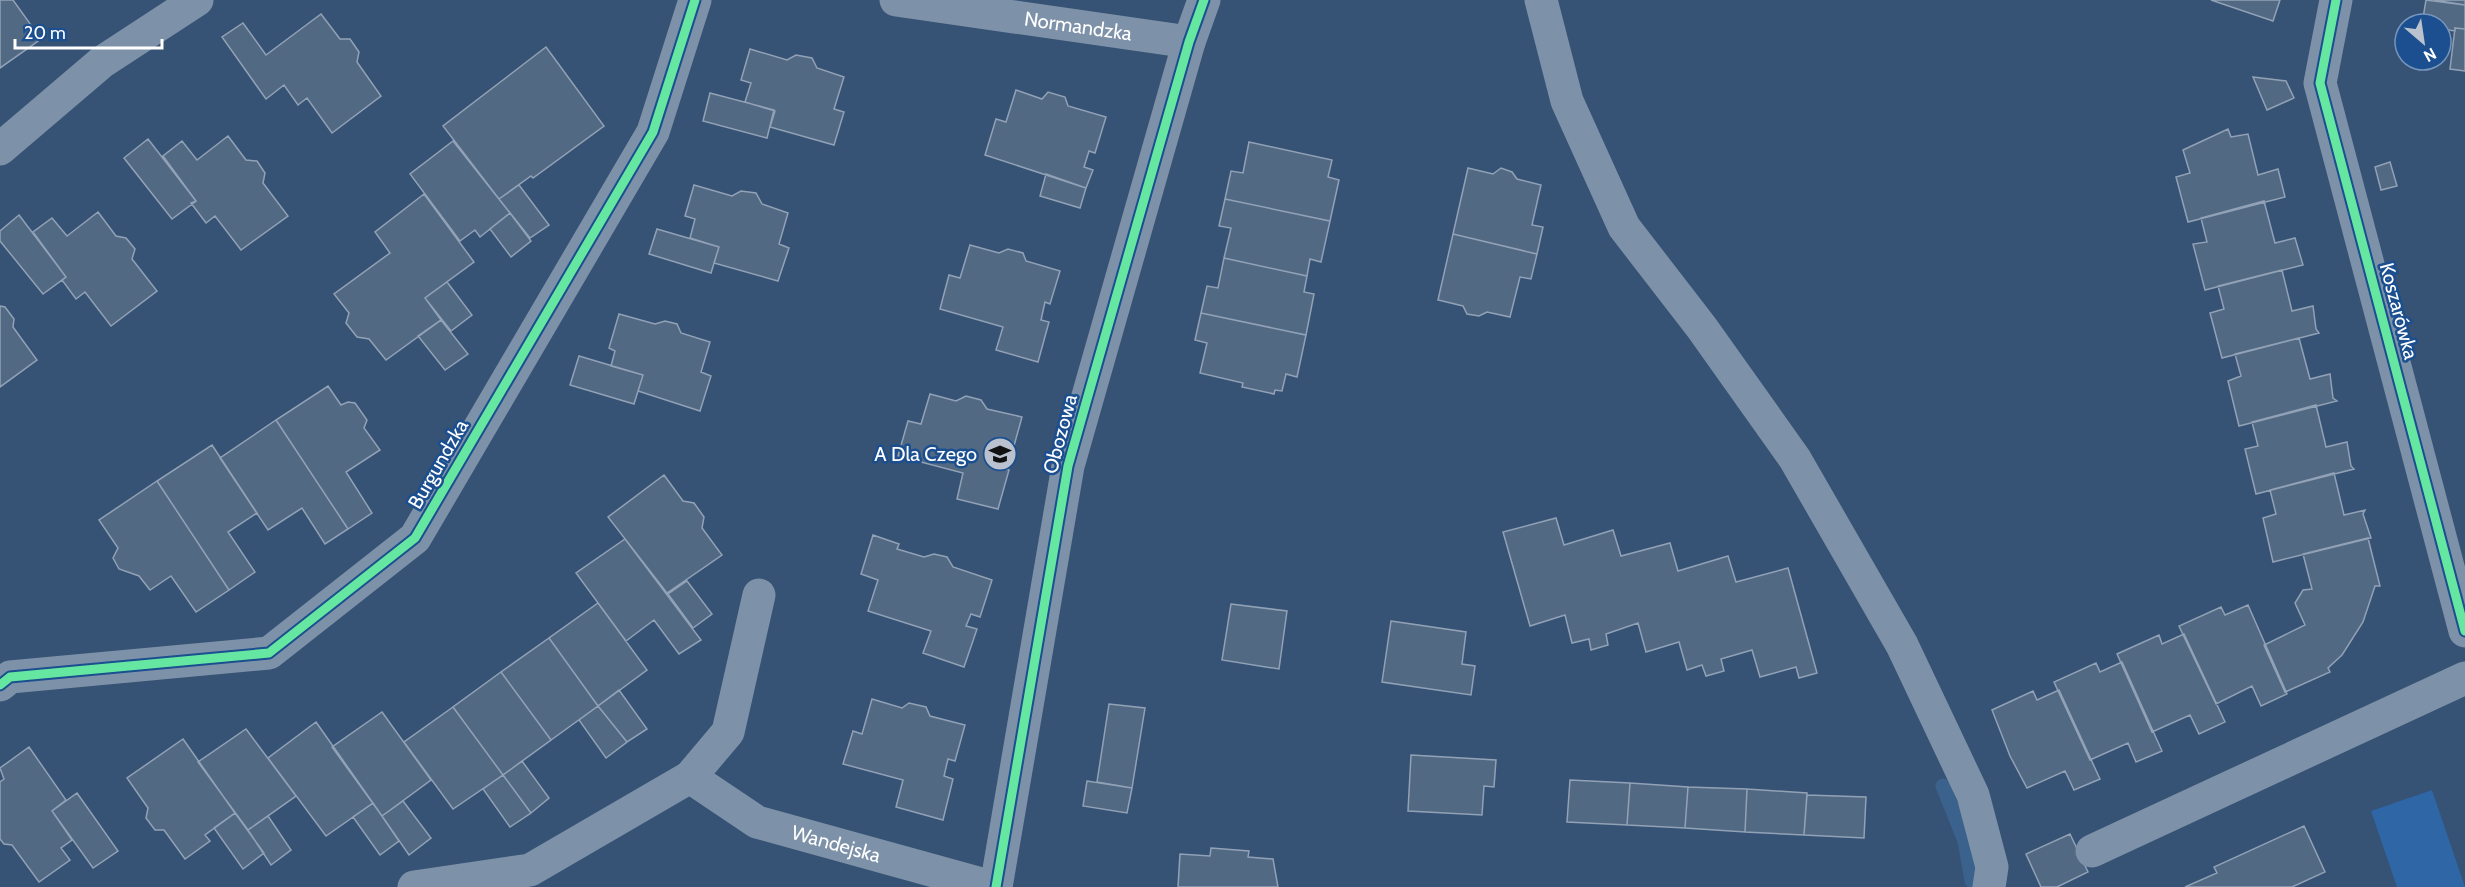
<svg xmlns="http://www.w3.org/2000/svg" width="2465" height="887" viewBox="0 0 2465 887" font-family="Cabin,sans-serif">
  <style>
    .green { fill: #2f66a5 }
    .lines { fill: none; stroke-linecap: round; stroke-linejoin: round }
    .stream { stroke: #3b618d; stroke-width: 15 }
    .building { fill: #526984; stroke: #92a2b6; stroke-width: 1.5 }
    .minor { stroke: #7d92a8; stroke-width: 33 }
    .cycleway-casing { stroke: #1b4f8f; stroke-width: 13 }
    .cycleway { stroke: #66e7a1; stroke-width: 9 }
    .labels { text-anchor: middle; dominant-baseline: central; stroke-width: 5; stroke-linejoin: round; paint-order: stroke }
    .street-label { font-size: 20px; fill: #fff; stroke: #1b4f8f }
    .poi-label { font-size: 20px; fill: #fff; stroke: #1b4f8f; text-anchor: end }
  </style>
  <rect width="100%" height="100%" fill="#365274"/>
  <path class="green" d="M2432,790l33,97h-68l-26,-76z"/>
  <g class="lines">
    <path class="stream" d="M1943,786l22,55 7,40"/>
  </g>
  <path class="building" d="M0,0h13l28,39 -41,29z
    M2211,0h69l-7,21z
    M2426,0l39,5v24l-10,-1v3l-14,-2v-5h-19z
    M2434,0h31v5z
    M321,14l19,25h10l9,13 -2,10 24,34 -49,37 -25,-35 -9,7 -14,-20 -18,14 -44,-62 21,-14 23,32z
    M2455,28l10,1v42l-15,-2z
    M546,47l58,79 -71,52 -2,-2 -32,23 -56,-73z
    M750,49l37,11 9,-5 16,3 5,10 27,9 -10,32 10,3 -10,33 -64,-18 5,-16 -30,-9 6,-19 -10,-3z
    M2253,77l33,4 8,17 -27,12z
    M1016,90l26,9 6,-7 17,5 3,9 38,11 -11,36 -6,-2 -5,16 9,3 -7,18 -101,-33 11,-36 10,3z
    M710,93l64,17 -7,28 -64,-17z
    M2228,129l3,8 17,-3 10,41 20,-6 7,28 -97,25 -12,-45 14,-4 -7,-23z
    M228,136l18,24 11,1 8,12 -2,10 25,33 -47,34 -26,-34 -9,7 -15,-20 5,-2 -33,-45 19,-15 15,19z
    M148,139l48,62 -24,18 -48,-61z
    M453,141l57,72 -30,24 -5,-7 -15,11 -50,-67z
    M1249,142l83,18 -4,17 11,3 -9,41 -105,-22 6,-28 12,2z
    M2390,162l7,24 -16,4 -6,-23z
    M1468,168l25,6 8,-6 11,4 5,7 24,6 -9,40 11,2 -6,27 -84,-20z
    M1046,174l40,14 -6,20 -40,-12z
    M519,185l30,40 -19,13 -31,-39z
    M694,185l38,11 9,-5 15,2 6,11 26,9 -9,31 10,4 -11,33 -64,-18 5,-16 -29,-9 5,-19 -10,-3z
    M424,194l50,68 -49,36 16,22 -55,40 -17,-21 -12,-2 -11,-14 3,-10 -15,-19 56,-41 -15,-21z
    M1225,199l105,22 -9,41 -11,-3 -3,17 -83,-18 7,-30 -12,-2z
    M2264,201l11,42 20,-5 8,27 -98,25 -12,-46 14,-2 -6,-24z
    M98,212l18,24 10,2 9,11 -3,10 25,32 -46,35 -26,-34 -9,7 -14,-19 4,-3 -33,-45 19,-14 15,18z
    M510,213l21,28 -20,16 -21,-28z
    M19,215l47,62 -23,17 -43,-53v-10z
    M657,229l62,18 -8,26 -62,-19z
    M1453,234l84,20 -6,25 -11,-2 -10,40 -23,-5 -8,4 -12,-2 -4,-8 -25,-6z
    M970,245l29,8 9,-4 15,4 3,8 34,10 -10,33 -5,-2 -4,18 8,2 -11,40 -42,-12 7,-23 -63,-18 9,-34 11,3z
    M1224,258l83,18 -3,16 10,2 -8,41 -105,-22 6,-27 11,2z
    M2282,270l10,41 21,-5 3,23 3,4 -97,25 -12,-45 14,-4 -6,-23z
    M447,282l25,33 -21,16 -26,-33z
    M0,306l5,1 9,12 -1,8 24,33 -37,27z
    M1201,313l105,22 -9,42 -11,-3 -4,17 -7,-1 -1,4 -32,-7 1,-4 -43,-10 7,-30 -12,-3z
    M619,314l36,10 10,-3 12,3 4,9 29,9 -9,30 10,4 -11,35 -62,-20 5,-16 -32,-9 4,-15 -6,-3z
    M441,320l27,34 -23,16 -27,-34z
    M2299,338l11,41 20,-5 3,24 4,3 -98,25 -11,-45 13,-5 -6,-22z
    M579,356l64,19 -9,29 -64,-19z
    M328,386l13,19 7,-3 7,1 12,17 -3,8 16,22 -34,22 26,41 -24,16 -72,-109z
    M930,394l26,7 10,-5 15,4 6,9 35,8 -10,36 -8,-2 -5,16 10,3 -11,39 -41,-10 6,-26 -65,-17 10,-35 13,3z
    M2316,405l10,42 21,-5 4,24 3,3 -98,25 -11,-45 13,-3 -6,-24z
    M276,420l72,109 -23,15 -23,-36 -34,22 -48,-72z
    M212,445l45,68 -29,19 27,40 -26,18 -72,-109z
    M2334,473l10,42 21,-5 -2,4 8,24 -98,24 -10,-44 13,-4 -6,-24z
    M664,475l19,26 11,2 10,14 -2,11 20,27 -55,38 -59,-76z
    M157,481l72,109 -33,22 -25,-36 -21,14 -11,-14 -20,-7 -6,-11 5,-10 -19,-28z
    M1556,518l8,27 49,-15 8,26 49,-13 8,28 50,-15 8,26 52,-14 29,105 -18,5 -3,-11 -36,10 -8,-27 -31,9 3,12 -18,5 -4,-11 -15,5 -8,-28 -33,10 -8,-29 -32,11 2,11 -17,5 -2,-11 -17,4 -7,-28 -35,11 -27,-94z
    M873,535l26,9 -2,5 27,8 10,-3 13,3 6,10 39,13 -12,37 -9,-3 -5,12 11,3 -13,38 -41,-14 8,-22 -63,-20 10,-31 -17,-6z
    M2368,538l12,48h-5l-12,36 -21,33 -14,13 2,4 -45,20 -21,-47 41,-20 -10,-22 8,-13 9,-1 -9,-35z
    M625,539l76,101 -22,14 -25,-34 -28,21 -50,-68z
    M687,581l25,33 -19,14 -25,-34z
    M598,603l49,67 -49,36 -49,-68z
    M1231,604l56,7 -8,58 -57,-9z
    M2248,605l39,89 -26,12 -9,-20 -36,18 -37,-78 42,-19 4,8z
    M1391,621l75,11 -4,32 13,2 -4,29 -89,-13z
    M2184,634l41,88 -26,12 -9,-19 -38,17 -35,-78 42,-19 3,9z
    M549,638l49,68 -47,34 -50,-68z
    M2122,662l40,89 -26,11 -8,-19 -38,17 -36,-78 42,-19 4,9z
    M501,672l50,68 -48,35 -50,-68z
    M619,690l28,39 -20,13 -29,-36z
    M2059,690l41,89 -26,11 -9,-19 -38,17 -17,-32 -18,-46 41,-19 4,9z
    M872,699l30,9 7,-5 17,4 4,9 35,9 -10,36 -7,-2 -4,17 9,3 -10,41 -47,-13 7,-27 -60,-16 10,-33 9,3z
    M1109,704l36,4 -13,80 -35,-6z
    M598,706l29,36 -21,16 -27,-38z
    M453,707l50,68 -50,34 -49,-67z
    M382,712l49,68 -49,36 -50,-69z
    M316,722l57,81 -47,33 -58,-78z
    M246,729l50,67 -48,34 -50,-68z
    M183,739l52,74 -30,22 5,6 -25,18 -21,-29h-9l-9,-12 2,-10 -21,-30z
    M29,747l37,53 -14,11 20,29 -11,8 9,12 -31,22 -27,-37 -8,-1 -4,-5v-57l4,-3 -4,-11z
    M1411,755l85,5 -2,27 -10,-1 -2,29 -74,-4z
    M522,761l27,37 -18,15 -28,-38z
    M503,775l28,38 -21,14 -27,-38z
    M1570,780l60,3 -3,42 -60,-3z
    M1087,781l45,7 -5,25 -44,-7z
    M1630,783l58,4 -3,41 -58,-3z
    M1688,787l59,2 -2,43 -60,-4z
    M1747,789l60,4 -3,42 -59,-3z
    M77,793l41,58 -25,17 -41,-57z
    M1807,795l59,2 -2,41 -60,-3z
    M403,801l28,37 -22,17 -27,-39z
    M373,803l26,38 -19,14 -27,-38z
    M235,813l29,40 -21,16 -29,-41z
    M268,816l23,34 -20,15 -23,-35z
    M2304,826l21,46 -33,15h-107l32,-14 -3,-6z
    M2070,834l18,38 -31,15h-16l-15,-33z
    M1211,848l38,3 -1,6 25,2 5,28h-100l2,-33 30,2z"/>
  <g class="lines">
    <g class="minor">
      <path id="s1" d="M896,0l293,42"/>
      <path d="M1541,0l26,101 57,126 78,101 93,131 107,186 71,150 19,72 -3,20"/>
      <path d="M2336,0l-16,83 145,548"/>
      <path d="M0,149l102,-87 95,-62"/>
      <path d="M0,685l10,-8 259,-24 146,-115 238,-406 42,-132"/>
      <path d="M690,777l38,-45 31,-137"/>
      <path d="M2092,851l373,-173"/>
      <path id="s2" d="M414,887l116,-17 160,-93 67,45 235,65"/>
      <path d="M996,887l72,-421 121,-424 15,-42"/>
    </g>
    <g class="cycleway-casing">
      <path id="cycleway" d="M2336,0l-16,83 145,548
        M0,685l10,-8 259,-24 146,-115 238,-406 42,-132
        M996,887l72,-421 121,-424 15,-42"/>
    </g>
    <use href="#cycleway" class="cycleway"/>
  </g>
  <defs>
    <g id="school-disc" transform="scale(1.725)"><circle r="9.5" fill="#b9c2ce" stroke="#1b4f8f"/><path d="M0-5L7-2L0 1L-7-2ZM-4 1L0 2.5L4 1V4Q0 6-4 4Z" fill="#111"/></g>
  </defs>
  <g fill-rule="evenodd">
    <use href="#school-disc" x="1000" y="454"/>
  </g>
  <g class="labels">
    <g class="street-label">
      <text stroke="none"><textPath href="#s1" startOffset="184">Normandzka</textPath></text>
      <text transform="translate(2399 311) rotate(75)">Koszarówka</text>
      <text transform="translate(1060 434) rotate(-75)">Obozowa</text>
      <text transform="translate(438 464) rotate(-60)">Burgundzka</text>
      <text stroke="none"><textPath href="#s2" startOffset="465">Wandejska</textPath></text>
    </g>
    <g class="poi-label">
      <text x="977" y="454">A Dla Czego</text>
    </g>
  </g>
  <g transform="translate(2423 42) rotate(151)"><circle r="28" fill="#1b4f8f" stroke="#7695bc" stroke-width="1.5"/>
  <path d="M0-4.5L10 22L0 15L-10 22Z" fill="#b9c2ce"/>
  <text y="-9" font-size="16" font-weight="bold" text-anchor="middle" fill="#ffffff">N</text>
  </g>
  <path d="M15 39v9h147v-9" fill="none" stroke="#ffffff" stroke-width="3"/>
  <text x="24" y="39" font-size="18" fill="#ffffff" stroke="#1b4f8f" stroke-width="4.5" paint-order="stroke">20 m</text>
</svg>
